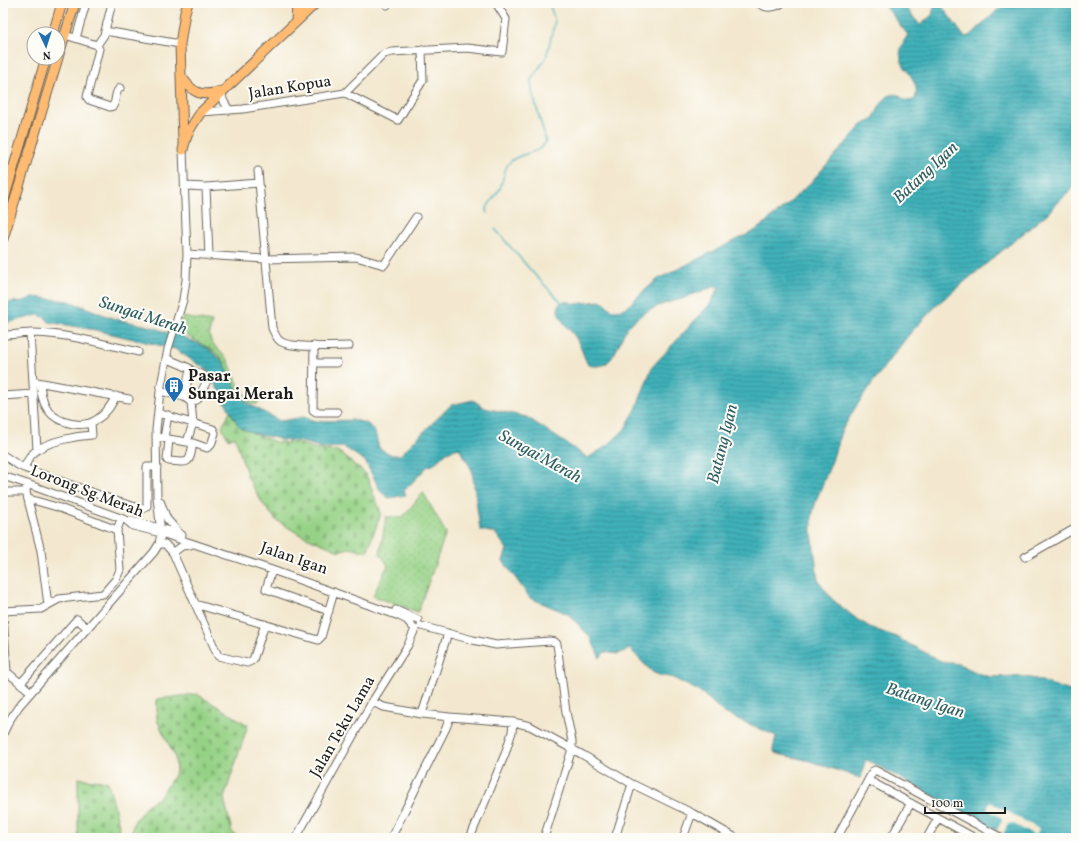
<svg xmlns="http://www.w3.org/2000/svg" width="1079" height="841" viewBox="0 0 1079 841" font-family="Vollkorn,serif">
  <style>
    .grass { fill: url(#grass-dots); stroke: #597751 }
    .cemetery { fill: url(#cemetery-stones); stroke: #597751 }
    .water { fill: url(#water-rules); stroke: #2e666a }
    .pier { fill: #f3e8cf }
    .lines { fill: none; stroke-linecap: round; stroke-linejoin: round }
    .stream { stroke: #40b1b9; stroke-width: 1.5 }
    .minor-casing { stroke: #67635b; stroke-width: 9 }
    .major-casing { stroke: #67635b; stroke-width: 11 }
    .minor { stroke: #fff; stroke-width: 7 }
    .major { stroke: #ffbb71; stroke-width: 9 }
    .labels { text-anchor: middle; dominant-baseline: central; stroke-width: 4; stroke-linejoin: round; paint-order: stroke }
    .street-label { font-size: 16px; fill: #1c1c1c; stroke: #fdfcf7 }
    .poi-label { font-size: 16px; font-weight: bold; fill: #1c1c1c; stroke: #fdfcf7; text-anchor: start }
    .water-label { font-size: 17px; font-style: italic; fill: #2c5f63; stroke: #fdfcf7 }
  </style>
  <defs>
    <pattern id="grass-dots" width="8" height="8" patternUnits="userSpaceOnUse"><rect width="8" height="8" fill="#96d286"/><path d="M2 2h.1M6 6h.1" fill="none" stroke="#81b473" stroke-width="1.8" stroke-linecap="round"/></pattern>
    <pattern id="cemetery-stones" width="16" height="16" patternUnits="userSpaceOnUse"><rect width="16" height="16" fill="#96d286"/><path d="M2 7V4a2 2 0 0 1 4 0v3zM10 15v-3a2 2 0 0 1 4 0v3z" fill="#81b473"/></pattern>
    <pattern id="water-rules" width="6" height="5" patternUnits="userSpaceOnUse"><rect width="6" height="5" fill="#40b1b9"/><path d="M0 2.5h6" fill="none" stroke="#358f96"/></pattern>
  </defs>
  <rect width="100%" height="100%" fill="#fdfcf7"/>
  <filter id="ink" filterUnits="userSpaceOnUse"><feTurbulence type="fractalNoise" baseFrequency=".025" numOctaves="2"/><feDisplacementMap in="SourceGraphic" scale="8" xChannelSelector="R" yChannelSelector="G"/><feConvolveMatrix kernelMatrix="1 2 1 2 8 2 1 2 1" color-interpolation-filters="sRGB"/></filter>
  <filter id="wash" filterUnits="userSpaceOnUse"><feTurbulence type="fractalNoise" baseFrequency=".012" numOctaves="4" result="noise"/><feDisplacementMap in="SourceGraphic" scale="16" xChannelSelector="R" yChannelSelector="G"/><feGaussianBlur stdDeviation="0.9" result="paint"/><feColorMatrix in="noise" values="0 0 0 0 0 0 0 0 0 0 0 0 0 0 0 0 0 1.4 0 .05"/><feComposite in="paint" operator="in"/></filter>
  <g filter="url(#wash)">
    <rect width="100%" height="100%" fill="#f3e8cf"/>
    <path class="grass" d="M183,317l29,5 -3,11 1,5 2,5 16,17 11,26 9,12 6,-2 3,1 2,4 -2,3c-18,1 -26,-30 -33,-42 -8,-13 -34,-24 -47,-31z
      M423,492l23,41 -28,79 -45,-16 15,-31 -8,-11 6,-37h17z"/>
    <path class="cemetery" d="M230,411l8,14 3,3 34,14 22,1 23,7 18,1 28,23 15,39 -14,39 -18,-4 -10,3 -40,-17 -23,-14 -13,-16 -15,-26 -13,-41 -7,2 -6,-12z
      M197,694l51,31 -24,73 8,34 7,6h-109l4,-16 13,-17 13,-8 16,-25 -1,-15 -18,-37v-21z
      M78,778l30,4 11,43 -1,13h-40z"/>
    <path class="water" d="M883,3h19l18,22 12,-10 2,-8 2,-3 5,1 22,30 3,2 6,-3 33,-31h71v181l-28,29 -108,89 -29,30 -27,35 -29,41 -14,24 -9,29 -16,40 -4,15v16l6,48 14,19 26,21 14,8 24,9 45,24 18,3 21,10 11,3 28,-1 17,3 40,14v145h-65l-144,-78 -2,1 -4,16 -1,1 -50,-17 -32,-7 -3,-1 -2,-4 3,-13 -52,-23 -22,-20 -13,-7 -18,-9 -10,-1 -9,-4 -22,-23 -12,5 -14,-2 -4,6 -10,-21 -22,-23 -38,-16 -27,-37 4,-12 -12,-16 -15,-3 -8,-60 -13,-22 -12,4 -14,13 -5,1 -24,25 2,4 -17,3 -8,-6 -16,-31 -21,-14 -21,1 -25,-7 -18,-1 -4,-2 -20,-4 -15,-6 -3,-3 -31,-55 -32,-21 -80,-19 -46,-8 -5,-5 -6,-2 -35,9v-21l21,-2 9,-4 36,4 46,18 29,6 12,3 12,5 9,1 29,13 17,14 14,29 10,13 33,18 24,-4 11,4 40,-1 13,4 7,8 4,16 13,7h8l51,-50 22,-5 12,8 42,9 61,41 20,-13 16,-15 12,-21 16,-42 58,-63 9,-17 -3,-1c-11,4 -23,8 -34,13 -4,1 -8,2 -12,3 -16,5 -31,12 -42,25 -12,16 -12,45 -40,38 -5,-9 -7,-19 -12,-27 -6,-9 -25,-24 -15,-36h8l6,2 25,-3 3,1 9,8 10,-1 6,-3 10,-10 20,-17 98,-49 30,-24 26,-25 50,-56c4,-2 8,-4 11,-7 7,-9 10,-27 26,-23 5,5 9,8 16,4 9,-26 -31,-33 -7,-64z"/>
    <path class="pier" d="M990,802l49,27 -3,7 -24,-13 -4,1 -5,10 -6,-4 5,-9v-3l-15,-9z"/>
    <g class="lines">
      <path class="stream" d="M487,213l-1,-2c3,-10 9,-13 13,-21 5,-8 4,-22 11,-28 11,-11 29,-6 36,-21l-14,-50 -1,-11 15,-22 9,-37 -6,-18
        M495,229l39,45 28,29"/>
    </g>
  </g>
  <g filter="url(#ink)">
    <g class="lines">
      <g class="minor-casing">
        <path id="minor" d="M387,3v2
          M759,3c7,6 16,5 23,0
          M105,31l75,13
          M65,35l32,10
          M76,38l10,-35
          M97,45l2,4 -12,48 2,3 21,7 3,-1c4,-6 1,-14 7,-18
          M97,45l7,-10 8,-32
          M222,92l1,8 6,10
          M345,93l39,-39 8,-2 75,-4 35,4 4,-33 -10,-16
          M201,112l42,-3 102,-16 53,27 25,-40 -1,-30
          M3,169l9,2
          M258,171l14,157c2,4 4,10 8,13 10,8 55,5 69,5
          M185,186l21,1 53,-4
          M206,187l3,69
          M187,254l78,5 91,-2 28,8 32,-48
          M30,333l7,117
          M3,335c10,0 21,-2 31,-2 35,1 70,11 104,19
          M314,346l-1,64 3,2h21
          M166,358l23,10 1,2 -6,27
          M314,363h23
          M190,370l13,5 4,6 -10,19 -6,2
          M37,382l92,17
          M40,383c1,10 2,18 8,27 9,13 34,19 48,10 10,-6 15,-14 20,-24
          M160,391l24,6 7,5 2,21 -6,19
          M3,396l31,-2
          M156,437l37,6 14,5 4,-3 4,-12 -2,-4 -55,-16
          M164,438l4,-23
          M169,439l-2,21 2,1c22,2 20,3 24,-18
          M3,455l15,10 6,3 95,34 24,7 4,-3v-39h10
          M24,468c3,-7 7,-14 13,-18 13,-9 39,-14 55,-15l-1,-12
          M3,476l24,8 99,36 7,6 28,7 111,37 127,46 8,4 5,6
          M27,484l-1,8 15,59 7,54
          M3,494l3,-2h20
          M29,499l28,8 60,23
          M160,501l7,18 13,15
          M131,521l29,7 22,7
          M159,544h6l8,9 45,103 29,7 6,-3 12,-36
          M173,553l9,-7 8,-1
          M1025,557l51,-29
          M272,570l-6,19 63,22
          M195,604l123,36 3,-3 13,-45
          M396,610l22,10
          M3,611l38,-2 18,-10 44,-5 13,-15 4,-9 -3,-40 4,-11
          M3,615l4,57 24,20
          M421,626l52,14 23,5 54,-4 5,1 2,2 9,68 6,29v8l-28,89
          M20,684l57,-65 10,9
          M372,702l12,5 38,7 28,3 63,5 17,4 53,29 49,29 60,29 44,25
          M422,714l26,-81
          M3,734l6,-13 10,-15 135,-154 5,-8 2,-11 -4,-36 -1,-67 4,-39 8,-42 15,-49 3,-20 1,-26 -4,-104
          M868,780l107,58
          M296,838l76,-136 36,-57 7,-16
          M391,838l55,-110 4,-11
          M470,838l35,-84 7,-22 1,-10
          M615,838l17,-54
          M683,838l9,-25
          M837,838l36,-67 2,-1 123,66 -1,2
          M891,838l20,-35
          M927,838l11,-20"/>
      </g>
      <g class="major-casing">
        <path id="major" d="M296,22l1,-19
          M53,34l9,-31
          M58,57l17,-54
          M181,76c12,18 20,21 41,15
          M183,141l-3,-97 5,-32 3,-9
          M183,150c4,-18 8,-23 18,-38l115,-109
          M3,203l43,-145
          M3,239l55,-181"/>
      </g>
      <use href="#minor" class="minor"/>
      <use href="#major" class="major"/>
    </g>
  </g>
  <defs>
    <g id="building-pin" transform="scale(1)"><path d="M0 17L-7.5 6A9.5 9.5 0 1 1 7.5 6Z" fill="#1f6fb2" stroke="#fdfcf7"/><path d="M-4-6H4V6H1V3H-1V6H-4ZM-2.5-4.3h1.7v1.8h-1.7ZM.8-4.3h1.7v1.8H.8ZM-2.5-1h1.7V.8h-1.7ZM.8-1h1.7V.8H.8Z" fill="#fff"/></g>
  </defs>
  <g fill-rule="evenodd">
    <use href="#building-pin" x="174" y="386"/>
  </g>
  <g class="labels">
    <g class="street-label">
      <text transform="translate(290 88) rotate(-9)">Jalan Kopua</text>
      <text transform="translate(87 492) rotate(21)">Lorong Sg Merah</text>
      <text transform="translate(294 559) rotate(19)">Jalan Igan</text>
      <text transform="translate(343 727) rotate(-60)">Jalan Teku Lama</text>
    </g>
    <g class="poi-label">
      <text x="188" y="377">Pasar<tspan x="188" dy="18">Sungai Merah</tspan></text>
    </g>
    <g class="water-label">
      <text transform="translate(926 173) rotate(-43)">Batang Igan</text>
      <text transform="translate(143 316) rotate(18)">Sungai Merah</text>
      <text transform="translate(723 444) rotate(-76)">Batang Igan</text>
      <text transform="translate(540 457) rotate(29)">Sungai Merah</text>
      <text transform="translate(925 701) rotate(18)">Batang Igan</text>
    </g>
  </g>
  <rect width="1079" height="841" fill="none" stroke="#fdfcf7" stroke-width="16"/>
  <g transform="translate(46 46) rotate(176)"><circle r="19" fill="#fdfcf7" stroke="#a3a29f"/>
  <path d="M0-3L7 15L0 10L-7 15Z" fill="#1f6fb2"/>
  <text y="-6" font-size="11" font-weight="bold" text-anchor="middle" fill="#1c1c1c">N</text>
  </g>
  <path d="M925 807v6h80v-6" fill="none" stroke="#1c1c1c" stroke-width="2"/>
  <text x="931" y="807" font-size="12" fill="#1c1c1c" stroke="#fdfcf7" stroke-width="3" paint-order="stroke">100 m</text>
</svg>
